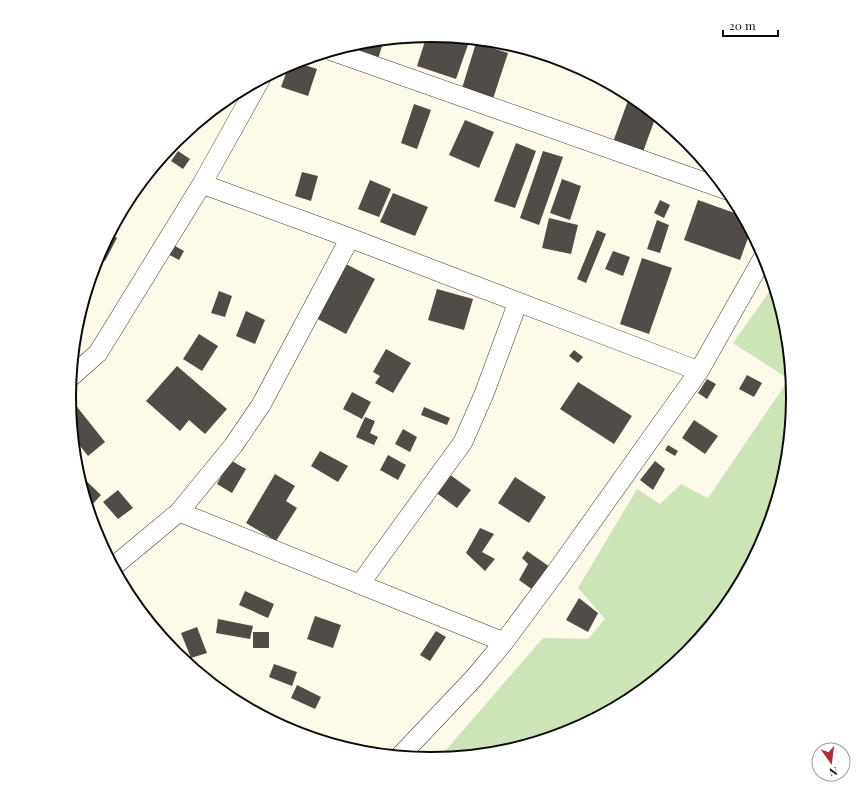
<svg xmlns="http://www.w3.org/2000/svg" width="863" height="794" viewBox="0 0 863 794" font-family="'Playfair Display',serif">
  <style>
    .green { fill: #cde4b7 }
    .building { fill: #524c48 }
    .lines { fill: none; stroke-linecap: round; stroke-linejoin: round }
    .minor-casing { stroke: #3e3e3e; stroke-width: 20 }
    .minor { stroke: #fff; stroke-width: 19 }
    .rim { fill: none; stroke: #0b0b0b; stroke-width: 2 }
  </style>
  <rect width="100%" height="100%" fill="#fdfaea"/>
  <path class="green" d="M774,285l13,42 6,70 -7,71 -20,68 -34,62 -45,55 -55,45 -62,34 -68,20 -63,6 104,-120 45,1 17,-20 -27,-31 59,-99 23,15 21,-20 27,14 81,-119 -56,-36z"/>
  <path class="building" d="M427,35l43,4 -14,40 -39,-13z
    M384,40l-7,22 -30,-9 3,-8 11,-3z
    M476,43l32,10 -18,55 -31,-10z
    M550,57l21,6 -2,5 -20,-8z
    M293,62h2l22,7 -9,27 -27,-9 8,-22z
    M630,95l26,21 -13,36 -30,-10z
    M414,104l17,6 -14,39 -16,-6z
    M465,120l29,12 -15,36 -30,-13z
    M516,143l20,8 -21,57 -21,-7z
    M178,151l12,8 -7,10 -12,-8z
    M543,151l20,6 -24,68 -19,-7z
    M302,172l16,4 -7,25 -16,-5z
    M562,179l19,7 -11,34 -20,-7z
    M370,180l21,9 -12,28 -21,-8z
    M393,193l35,14 -13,29 -35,-14z
    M660,200l10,5 -6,13 -10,-5z
    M698,200l45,16 8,14 -11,30 -56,-20z
    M549,218l29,7 -7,29 -29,-6z
    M657,220l12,5 -9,28 -13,-4z
    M597,230l9,4 -20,49 -9,-4z
    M110,234l7,4 -12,23 -8,-3z
    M168,242l16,9 -5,9 -17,-9z
    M613,251l17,6 -7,19 -18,-7z
    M642,258l30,10 -23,66 -29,-10z
    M342,262l33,17 -29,55 -32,-17z
    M437,289l36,10 -9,31 -36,-10z
    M219,291l13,5 -7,21 -14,-4z
    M246,311l19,9 -10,24 -19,-8z
    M199,334l19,12 -16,25 -19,-12z
    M386,349l25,14 -18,30 -18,-10 5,-7 -7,-4z
    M574,350l9,7 -5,6 -9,-7z
    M177,366l50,43 -22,25 -16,-14 -9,11 -34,-30z
    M747,375l15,8 -8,14 -15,-8z
    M707,379l9,5 -9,15 -9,-6z
    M578,382l54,34 -18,28 -54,-35z
    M352,392l19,10 -9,17 -19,-10z
    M70,398l35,44 -17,14 -14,-18z
    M424,407l26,11 -3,7 -26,-10z
    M365,417l10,4 -5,12 8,4 -4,8 -18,-8z
    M694,420l24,16 -13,18 -23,-16z
    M403,429l14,8 -7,15 -15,-8z
    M668,445l10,6 -3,5 -10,-6z
    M320,451l28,15 -10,16 -27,-16z
    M388,455l18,10 -8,15 -18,-10z
    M230,460l16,9 -14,24 -15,-9z
    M655,461l10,8 -12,21 -13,-10z
    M78,473l23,22 -12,13 -5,-15z
    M275,474l20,12 -9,15 11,7 -21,33 -30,-18z
    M449,474l22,16 -14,18 -22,-16z
    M515,477l31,20 -17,26 -31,-20z
    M118,490l15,18 -15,11 -15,-17z
    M480,528l14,6 -12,18 13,7 -10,12 -19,-18z
    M527,551l23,16 -17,23 -14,-10 9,-16 -6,-6z
    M245,591l29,13 -6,14 -29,-13z
    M579,598l19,15 -10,19 -22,-12z
    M315,616l26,9 -8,23 -26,-9z
    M218,619l35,7 -3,13 -34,-6z
    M197,627l10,26 -16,5 -10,-25z
    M436,631l10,6 -16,24 -10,-6z
    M253,632h16v16h-16z
    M274,664l23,8 -5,14 -23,-9z
    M297,685l24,12 -6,12 -24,-11z"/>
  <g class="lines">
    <g class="minor-casing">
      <path id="minor" d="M332,51l395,139
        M202,184l148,54 349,133
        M72,376l26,-23 104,-169 58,-104
        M179,512l325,130
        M114,566l65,-54 54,-66 28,-41 89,-167
        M360,584l103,-142 21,-48 34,-92
        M400,756l74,-78 30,-36 52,-70 143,-201 65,-115"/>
    </g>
    <use href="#minor" class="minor"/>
  </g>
  <path d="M0 0H863V794H0ZM76 397a355 355 0 1 1 710 0a355 355 0 1 1-710 0Z" fill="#fff" fill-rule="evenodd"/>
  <path class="rim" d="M76 397a355 355 0 1 1 710 0a355 355 0 1 1-710 0Z"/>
  <g transform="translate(831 762) rotate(166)"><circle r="19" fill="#ffffff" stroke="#9d9d9d"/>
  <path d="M0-3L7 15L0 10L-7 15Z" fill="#af2e31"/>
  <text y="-6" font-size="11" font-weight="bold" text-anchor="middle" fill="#0b0b0b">N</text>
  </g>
  <path d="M723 30v6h55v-6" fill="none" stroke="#0b0b0b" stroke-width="2"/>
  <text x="729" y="30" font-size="12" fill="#0b0b0b" stroke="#ffffff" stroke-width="3" paint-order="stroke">20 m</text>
</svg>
